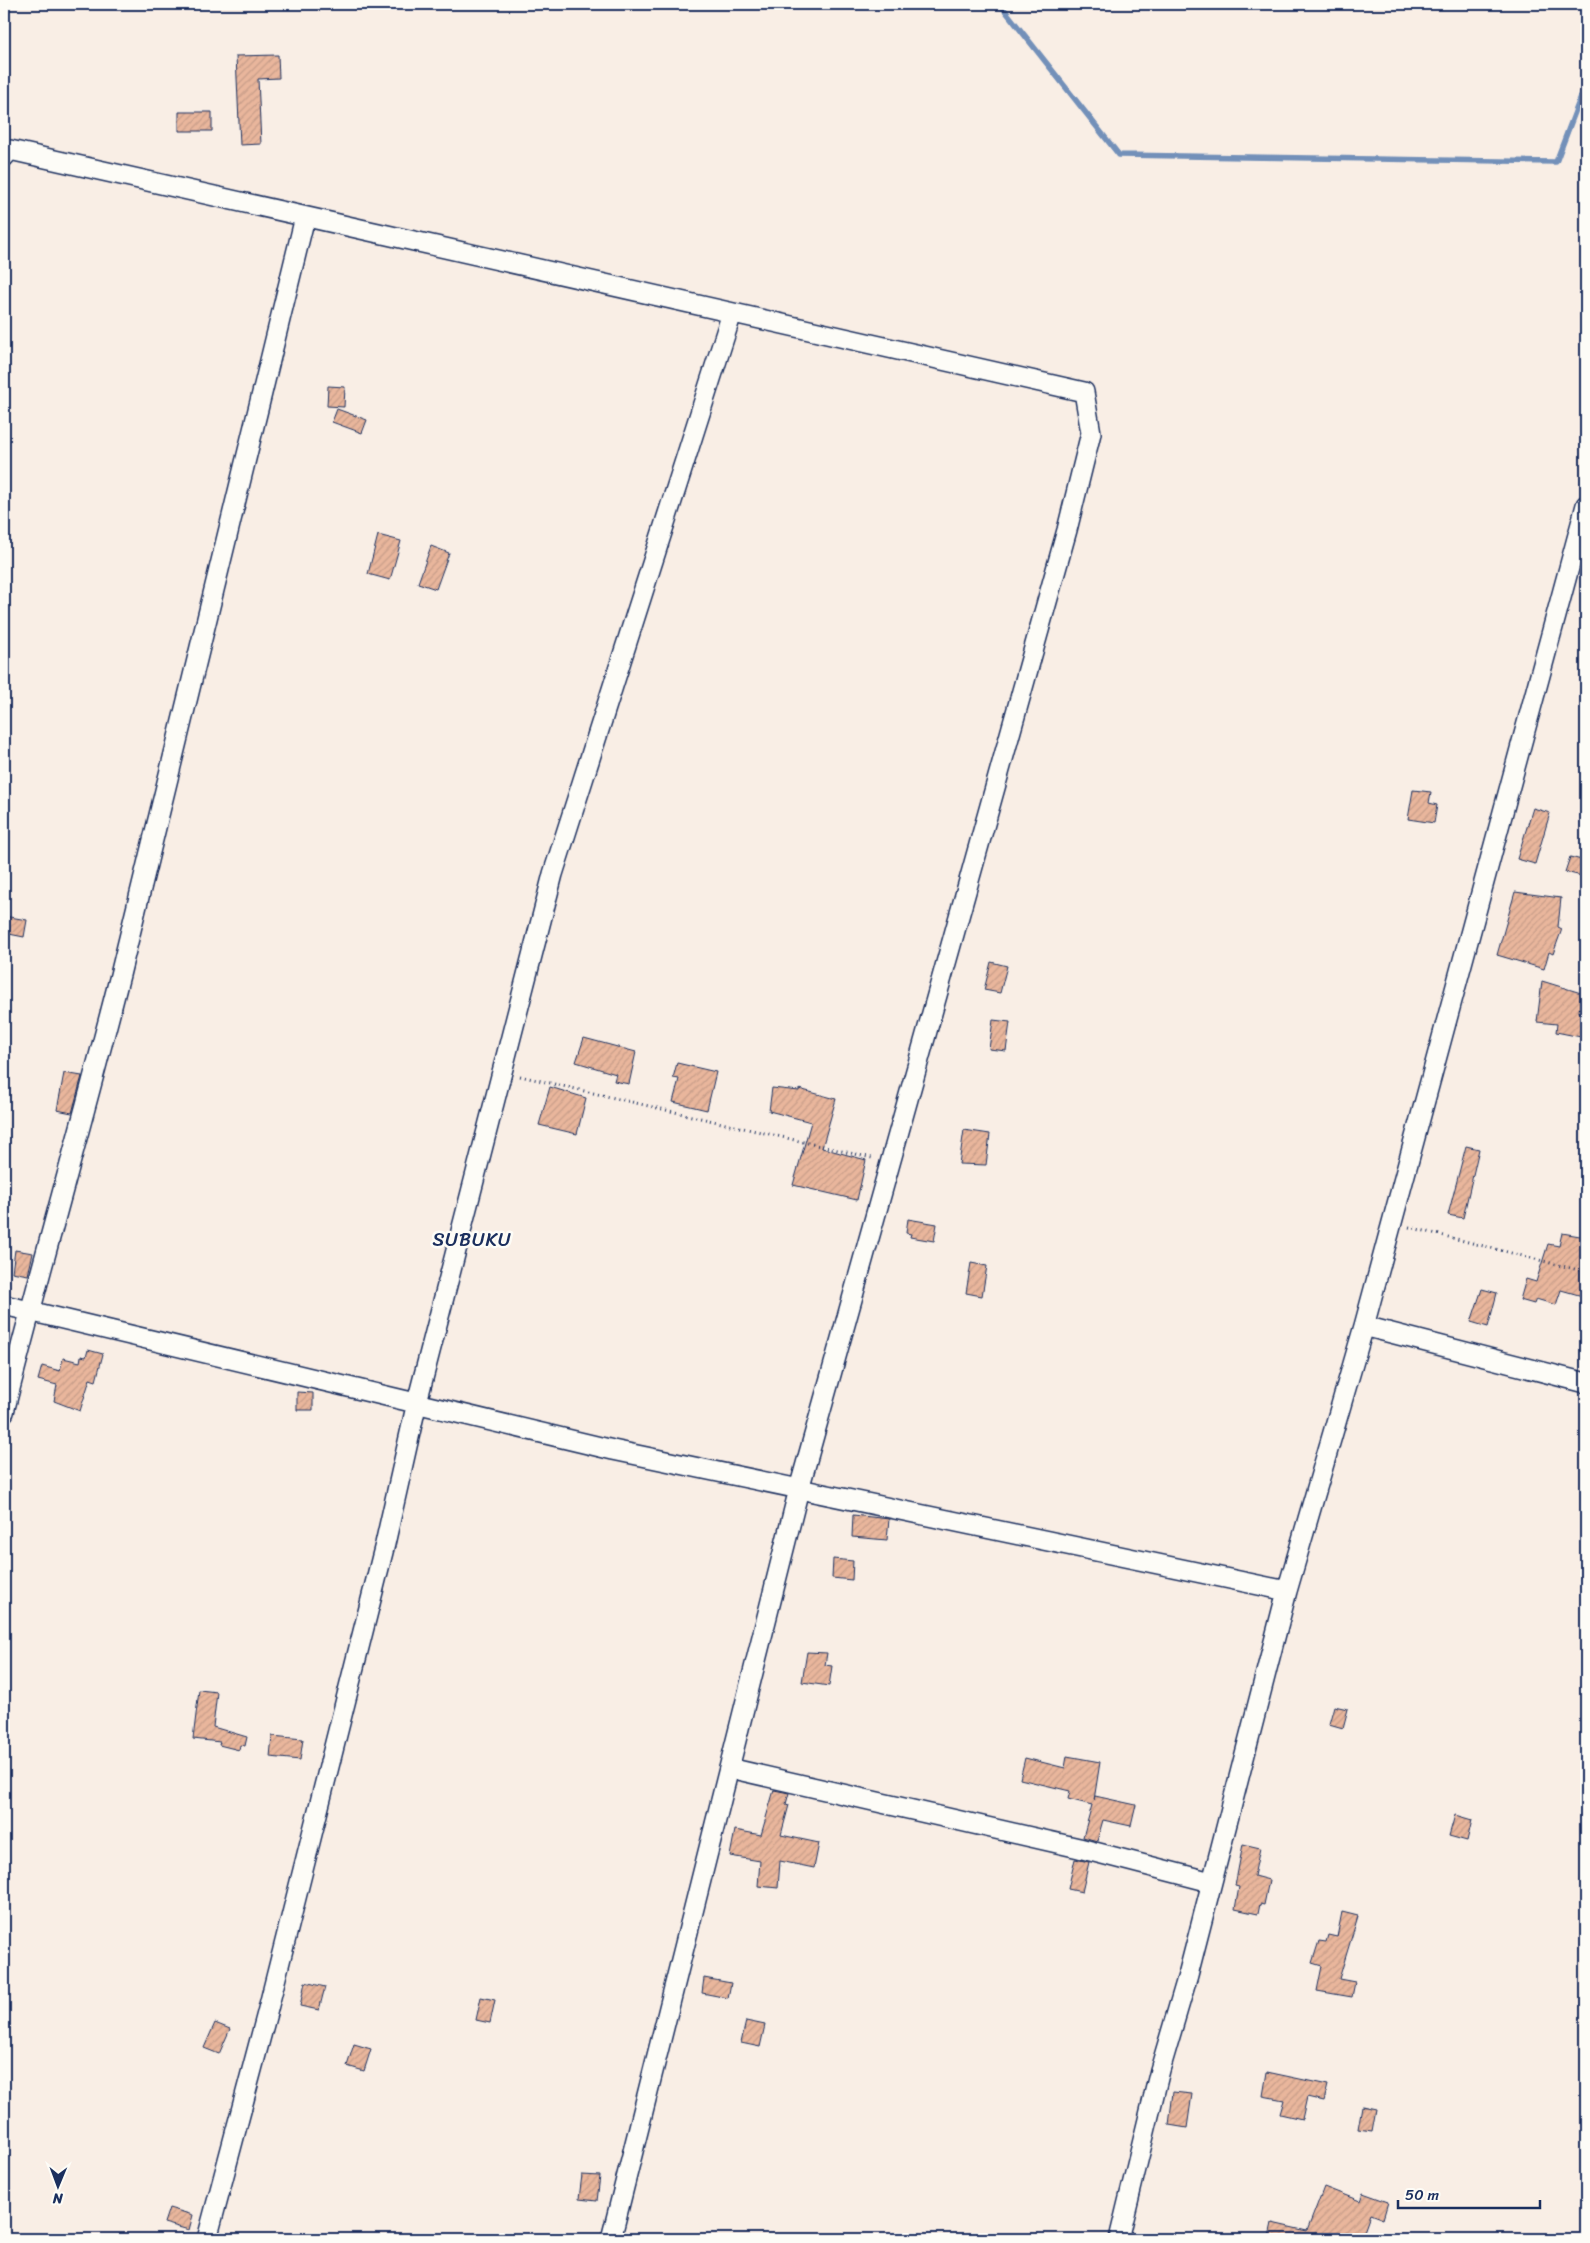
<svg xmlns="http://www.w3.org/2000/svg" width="1590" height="2243" viewBox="0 0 1590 2243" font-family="Sriracha,sans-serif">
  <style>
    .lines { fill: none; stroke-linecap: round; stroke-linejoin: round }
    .stream { stroke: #7390b9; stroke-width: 5.5 }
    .building { fill: url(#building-hatch); stroke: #1b2f5e }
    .minor-casing { stroke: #1b2f5e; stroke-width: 22 }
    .path { stroke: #1b2f5e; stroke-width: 3; stroke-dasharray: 1 4; stroke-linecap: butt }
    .minor { stroke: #fdfcf7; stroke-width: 19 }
    .labels { text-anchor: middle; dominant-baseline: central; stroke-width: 5; stroke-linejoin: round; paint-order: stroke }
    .quarter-label { font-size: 19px; letter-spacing: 1px; fill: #1b2f5e; stroke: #fdfcf7 }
  </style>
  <defs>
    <pattern id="building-hatch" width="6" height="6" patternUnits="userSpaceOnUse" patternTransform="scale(1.25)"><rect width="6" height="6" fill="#e9b69c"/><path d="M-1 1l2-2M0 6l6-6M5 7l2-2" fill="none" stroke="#c79d89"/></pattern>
  </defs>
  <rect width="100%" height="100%" fill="#f9eee5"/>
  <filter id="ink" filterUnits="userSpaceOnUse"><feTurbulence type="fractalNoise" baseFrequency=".02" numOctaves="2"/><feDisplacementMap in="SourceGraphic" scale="10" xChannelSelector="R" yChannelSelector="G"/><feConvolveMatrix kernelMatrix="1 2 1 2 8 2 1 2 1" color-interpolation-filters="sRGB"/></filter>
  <g filter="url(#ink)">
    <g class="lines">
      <path class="stream" d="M1000,4l119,151 437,7 30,-79"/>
    </g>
    <path class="building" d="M278,55l1,23 -21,1 3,65 -21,1 -4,-89z
      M179,112h33v19h-33z
      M328,386l17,1 -1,20 -17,-1z
      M337,409l30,11 -5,13 -30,-11z
      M378,535l23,6 -11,39 -22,-6z
      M431,546l18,7 -13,36 -18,-6z
      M1413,790l18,2 -2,11 8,2 -3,18 -26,-4z
      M1533,808l17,5 -15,51 -18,-5z
      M1570,857l16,4 -4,15 -17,-4z
      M1515,892l46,6 -3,29 4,2 -9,25 -4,-2 -5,17 -47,-14z
      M4,916l23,4 -3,17 -20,-4z
      M991,962l16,4 -7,27 -16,-3z
      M1542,981l39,12 -2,19 7,2v24l-30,-6 1,-8 -20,-2z
      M993,1020l17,2 -4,29 -17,-2z
      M584,1038l52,14 -7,32 -15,-3 2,-7 -40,-12z
      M677,1063l39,9 -9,38 -34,-8 6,-23 -6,-1z
      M64,1073l18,3 -10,37 -15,-3z
      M550,1087l36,11 -9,36 -38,-9z
      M772,1088l27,3v-2l37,10 -14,49 44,12 -9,40 -64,-15 18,-63 -42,-11z
      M964,1130l26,4 -4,31 -27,-1z
      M1466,1146l13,3 -16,69 -15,-3z
      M908,1219l29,5 -3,17 -24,-4 1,-3 -5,-1z
      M1562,1233l24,4v60l-25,-7 -5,15 -20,-6 -2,5 -14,-4 6,-21 10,3 12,-38 11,2z
      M15,1250l18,3 -5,22 -16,-3z
      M971,1263l16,3 -5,30 -16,-3z
      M1482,1289l15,4 -9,34 -17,-5z
      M88,1350l15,4 -7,27 -6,-2 -10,32 -26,-10 3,-16 -19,-5 4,-14 18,5 3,-13 17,4 1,-6 5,1z
      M297,1392l16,1v17h-16z
      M853,1515l36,4 -2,21 -35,-3z
      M833,1559l20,2 -1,19 -20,-2z
      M807,1652l20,1 -2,12 7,1 -3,20 -27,-4z
      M199,1690l18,2 -4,35 34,10 -2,9 -5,-1 -1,5 -20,-5 1,-3 -27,-3z
      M1334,1706l14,3 -5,19 -14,-4z
      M272,1736l31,3 -3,21 -30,-3z
      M1067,1756l33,6 -6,38 1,-4 41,9 -5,21 -28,-6 -6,21 -14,-4 9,-32 -24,-6 2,-8 -50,-12 5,-21 40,10z
      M774,1790l15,3 -3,11 3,1 -8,30 38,8 -5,25 -34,-7 -2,27 -20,-2 2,-25 -30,-5 5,-26 26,5z
      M1455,1815l17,5 -5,21 -18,-5z
      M1243,1844l17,4 -6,28 15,4 -5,25 -4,-1 -2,10 -23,-5 4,-22 -4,-1z
      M1075,1859l14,3 -7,30 -14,-3z
      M1342,1912l16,4 -19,63 16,3 -3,15 -35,-6 5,-25 -10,-3 7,-22 7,1 2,-7 9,2z
      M704,1978l27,5 -3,15 -26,-5z
      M305,1982l20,5 -6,23 -19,-4z
      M481,1997l14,3 -5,23 -14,-3z
      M746,2021l19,4 -5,22 -19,-4z
      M215,2023l15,6 -11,25 -15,-6z
      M354,2044l17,5 -7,22 -17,-5z
      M1267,2072l61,13 -4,16 -17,-4 -5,22 -22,-5 4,-14 -21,-4z
      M1173,2092l19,2 -5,34 -18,-3z
      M1362,2106l14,3 -4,22 -14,-2z
      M582,2175l18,1 -3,25 -18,-2z
      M1324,2187l36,14 3,-8 25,9 -5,17 -13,-5 -9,25h-83l-9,-2 3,-14 35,8z
      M169,2208l24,7 -4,15 -25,-7z"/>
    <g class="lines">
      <g class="minor-casing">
        <path id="minor" d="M4,157l6,-7 1074,242 7,41 -24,97 -268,959 -188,750
          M4,1305l609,145 674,141 77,-265 222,-821
          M1364,1326l222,57
          M4,1412c37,-146 79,-291 116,-437 63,-252 124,-505 185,-758
          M729,1768l350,80 132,34
          M207,2239l60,-226 118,-469 32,-142 136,-528 179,-561
          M1119,2239l41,-169 28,-95 99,-384"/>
      </g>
      <path class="path" d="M520,1076l352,82
        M1409,1227l177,45"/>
      <use href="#minor" class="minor"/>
    </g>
  </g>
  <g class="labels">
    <g class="quarter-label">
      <text x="472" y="1239">SUBUKU</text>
    </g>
  </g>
  <rect width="1590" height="2243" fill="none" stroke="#fdfcf7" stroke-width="20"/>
  <rect x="10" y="10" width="1570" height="2223" fill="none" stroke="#1b2f5e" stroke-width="2" filter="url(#ink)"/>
  <g transform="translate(58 2186) rotate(181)" stroke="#fdfcf7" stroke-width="4" paint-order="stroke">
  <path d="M0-4L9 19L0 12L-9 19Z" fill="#1b2f5e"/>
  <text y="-8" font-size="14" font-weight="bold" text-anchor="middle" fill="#1b2f5e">N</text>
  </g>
  <path d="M1398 2200v8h142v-8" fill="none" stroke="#1b2f5e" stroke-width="2.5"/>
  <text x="1405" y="2200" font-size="15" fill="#1b2f5e" stroke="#fdfcf7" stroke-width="4" paint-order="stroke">50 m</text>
</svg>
